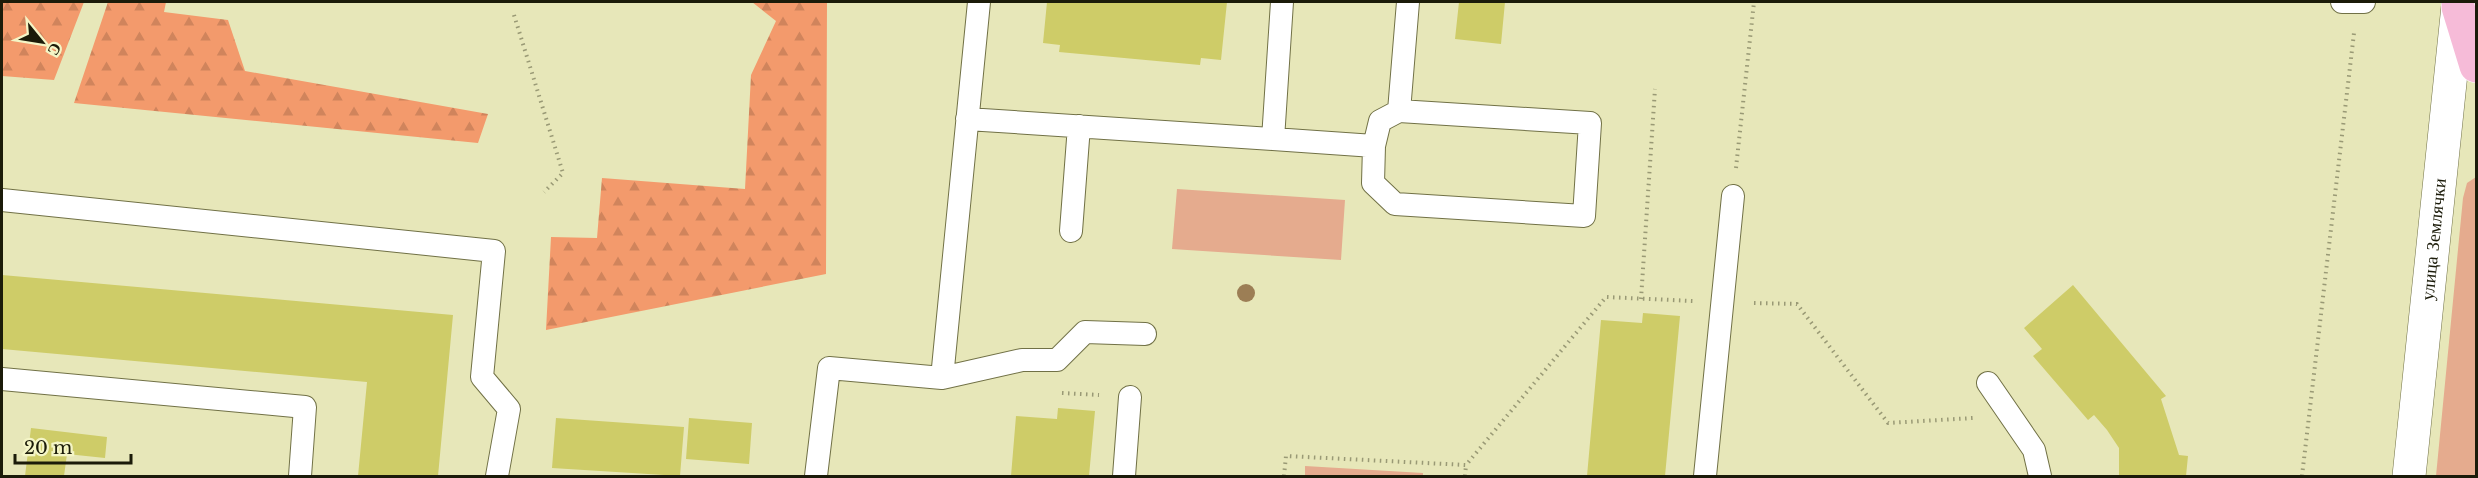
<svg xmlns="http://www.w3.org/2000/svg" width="2478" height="478" viewBox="0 0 2478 478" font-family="'Libre Baskerville',serif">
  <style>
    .green { fill: #e5ab8e }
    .forest { fill: url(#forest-firs) }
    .building { fill: #cecc68 }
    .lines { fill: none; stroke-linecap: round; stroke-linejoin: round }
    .service-casing { stroke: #717146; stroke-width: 24 }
    .secondary-casing { stroke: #717146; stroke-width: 34 }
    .trunk-casing { stroke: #fff; stroke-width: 34 }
    .path { stroke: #999975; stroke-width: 4; stroke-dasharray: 1.5 4.5; stroke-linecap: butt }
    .service { stroke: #fff; stroke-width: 22 }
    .secondary { stroke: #fff; stroke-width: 33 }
    .trunk { stroke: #f6bbd8; stroke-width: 33 }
    .tree { fill: #9c7e55 }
    .labels { text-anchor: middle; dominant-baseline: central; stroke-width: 6; stroke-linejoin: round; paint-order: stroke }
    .street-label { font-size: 18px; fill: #1b1b09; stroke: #f4f5c6 }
  </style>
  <defs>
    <pattern id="forest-firs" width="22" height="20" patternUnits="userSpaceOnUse" patternTransform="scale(1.5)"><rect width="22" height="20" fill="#f39a6c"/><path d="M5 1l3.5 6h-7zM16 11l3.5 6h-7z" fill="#d0845c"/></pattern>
  </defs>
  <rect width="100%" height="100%" fill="#e7e7b9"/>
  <path class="green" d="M2476,177v299h-40l27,-278 4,-15z
    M1177,189l168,11 -4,60 -169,-11z
    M1305,466l118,7v3h-118z"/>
  <path class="forest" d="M2,2h82l-30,78 -52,-4z
    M108,2h58l-2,10 64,8 17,51 243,43 -10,29 -404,-40z
    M752,2h75l-1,272 -280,56 5,-93 46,1 5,-60 143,11 6,-114 25,-54z"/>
  <path class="building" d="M1047,2h180l-6,58 -20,-2 -1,7 -141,-13 1,-7 -17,-2z
    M1459,2h46l-4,42 -46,-5z
    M2,275l451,40 -15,161h-80l9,-94 -365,-33z
    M2073,285l93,111 -5,3 18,56 9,1 -2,20h-67v-28l-12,-18 -13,-15 -6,5 -55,-64 9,-7 -18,-21z
    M1643,313l37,3 -15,160h-78l14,-156 41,3z
    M1058,408l37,3 -6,65h-78l5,-60 41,3z
    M556,418l128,9 -4,49 -128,-8z
    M689,418l63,5 -3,41 -63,-5z
    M31,428l76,9 -2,21 -38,-4 -3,22h-39z"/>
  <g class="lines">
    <g class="service-casing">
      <path id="service" d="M2342,2h22
        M1399,111l191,12 -6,93 -189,-12 -22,-21 1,-37 6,-25z
        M1399,111l9,-109
        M967,119l306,20 9,-137
        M1273,139l101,7
        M2,200l492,51 -12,126 27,32 -12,67
        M1071,231l8,-105
        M942,378l80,-18h35l28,-28 60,2
        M2,379l303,28 -5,69
        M1988,383l46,67 6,26
        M816,476l13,-108 113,10 37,-376
        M1124,476l6,-79
        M1705,476l28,-280"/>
    </g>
    <g class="secondary-casing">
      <g id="secondary">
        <path id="s1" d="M2409,476l49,-470"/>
      </g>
    </g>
    <g class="trunk-casing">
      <path id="trunk" d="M2458,7l18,59"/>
    </g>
    <path class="path" d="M514,15l49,158 -19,19
      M1736,168l18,-166
      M1641,299l14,-210
      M1754,303l43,1 91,119 85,-5
      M1062,393l37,2
      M1284,476l2,-20 180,9 140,-168 87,4
      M1465,476l1,-11
      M2302,476l52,-443"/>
    <use href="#service" class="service"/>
    <use href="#secondary" class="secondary"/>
    <use href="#trunk" class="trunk"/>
  </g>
  <circle class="tree" cx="1246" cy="293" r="9"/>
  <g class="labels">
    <g class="street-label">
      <text stroke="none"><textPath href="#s1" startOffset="238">улица Землячки</textPath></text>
    </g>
  </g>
  <rect width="2478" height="478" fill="none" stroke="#1b1b09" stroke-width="6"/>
  <g transform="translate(42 42) rotate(120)" stroke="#f4f5c6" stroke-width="4.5" paint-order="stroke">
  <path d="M0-4.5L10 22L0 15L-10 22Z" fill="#1b1b09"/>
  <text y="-9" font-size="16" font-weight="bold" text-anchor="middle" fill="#1b1b09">С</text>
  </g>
  <path d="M15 454v9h116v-9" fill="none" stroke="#1b1b09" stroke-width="3"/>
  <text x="24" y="454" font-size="18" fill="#1b1b09" stroke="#f4f5c6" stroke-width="4.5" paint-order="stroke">20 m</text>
</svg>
